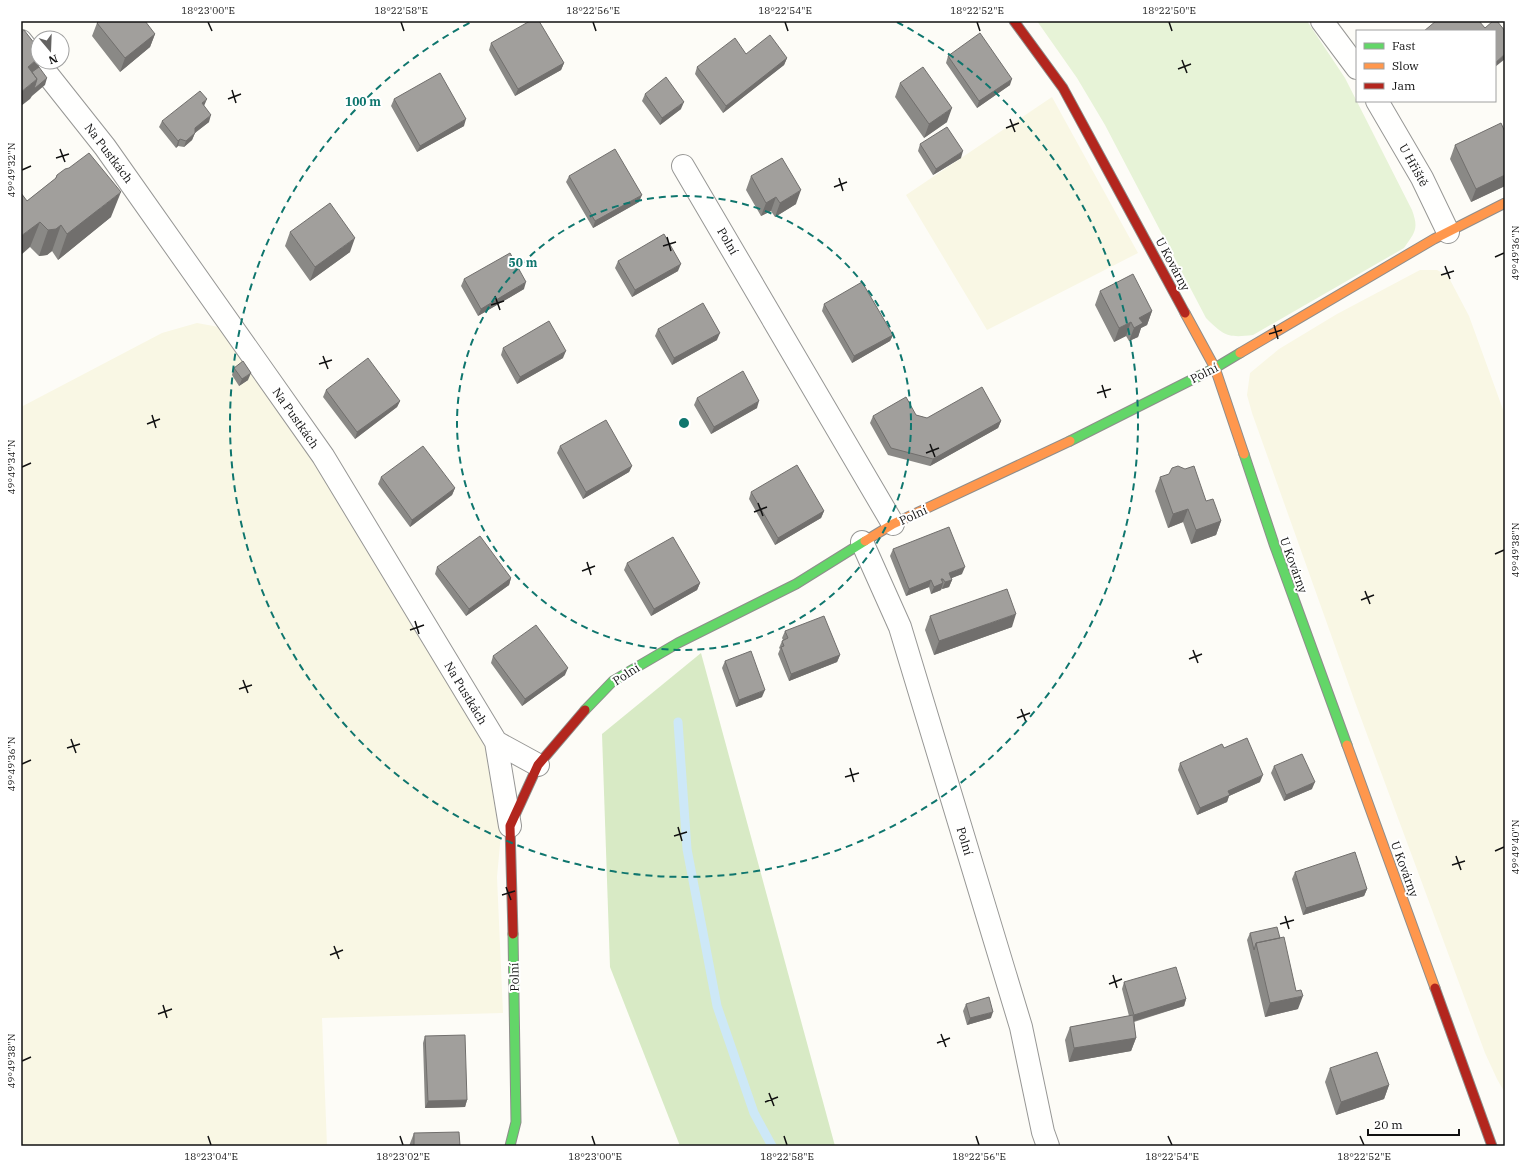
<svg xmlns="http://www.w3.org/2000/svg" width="1526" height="1167" viewBox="0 0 1526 1167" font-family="'IBM Plex Serif',serif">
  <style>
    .farmland { fill: #f9f7e4 }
    .green { fill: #e7f3d7 }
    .forest { fill: #d8eac5 }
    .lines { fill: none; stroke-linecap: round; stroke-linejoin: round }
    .stream { stroke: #cde8f7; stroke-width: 9 }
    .street-casing { stroke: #979795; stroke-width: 24 }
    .fast-casing { stroke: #8e8d8b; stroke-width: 11 }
    .slow-casing { stroke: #8e8d8b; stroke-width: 11 }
    .jam-casing { stroke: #8e8d8b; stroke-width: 11 }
    .street { stroke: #fffffe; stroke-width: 22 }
    .fast { stroke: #63d668; stroke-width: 9 }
    .slow { stroke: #ff974d; stroke-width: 9 }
    .jam { stroke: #b3261e; stroke-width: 9 }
    .wall { fill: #8a8986 }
    .shaded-wall { fill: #716f6d }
    .building { fill: #a19f9c; stroke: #716f6d }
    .ticks { fill: none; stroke: #111; stroke-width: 1.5 }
    .ring { fill: none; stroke: #0f766e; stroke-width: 2; stroke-dasharray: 7 5 }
    .labels { text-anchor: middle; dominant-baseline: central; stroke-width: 4; stroke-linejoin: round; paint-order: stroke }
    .street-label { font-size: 12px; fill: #111; stroke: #fff }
    .centre { fill: #0f766e; stroke: #fff; stroke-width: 2 }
    .ring-label { font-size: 12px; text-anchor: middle; font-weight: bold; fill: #0f766e; stroke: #fff; stroke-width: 4; stroke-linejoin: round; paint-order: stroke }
    .neatline { fill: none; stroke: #111; stroke-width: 1.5 }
    .ticks-label { font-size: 10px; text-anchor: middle; fill: #111 }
  </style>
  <rect width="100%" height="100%" fill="#fdfcf7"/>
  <path class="farmland" d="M1052,97l86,156 -151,77 -81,-135z
    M1420,270h17l11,6 21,40 36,99v678l-8,-14 -12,-26 -130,-351 -103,-289 -5,-18 3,-22 29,-24 58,-35z
    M197,323l22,4 21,25 89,123 137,230 21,44 14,85 -4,43 6,136 -181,5 5,128h-306v-739l141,-74z"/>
  <path class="green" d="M1037,21h270l38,57 67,132c7,19 3,22 -8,38l-151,87c-25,3 -29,1 -47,-17l-101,-193 -28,-47z"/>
  <path class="forest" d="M701,653l134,493h-155l-70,-179 -8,-233z"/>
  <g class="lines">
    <path class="stream" d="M678,722l9,127 30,157 37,107 18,33"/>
    <g class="street-casing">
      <path id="street" d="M1322,21l35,47
        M21,41l84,106 218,309 173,286 14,84
        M1377,101l45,77 26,54
        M683,166l210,358
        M862,542l38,85 121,400 22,105 5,14
        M496,742l42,23"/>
    </g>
    <g class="fast-casing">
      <path id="fast" d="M1070,441l145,-73 25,-15
        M1244,454l30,90 73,201
        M585,710l28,-29 65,-38 118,-59 69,-43
        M510,1146l6,-24 -3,-188"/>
    </g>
    <g class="slow-casing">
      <path id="slow" d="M1185,313l30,55 29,86
        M1240,353l194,-114 71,-36
        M865,541l28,-17 177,-83
        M1347,745l88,243"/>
    </g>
    <g class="jam-casing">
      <path id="jam" d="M1014,21l49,67 122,225
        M513,934l-3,-108 28,-61 47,-55
        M1435,988l57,158"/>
    </g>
    <use href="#street" class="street"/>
    <use href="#fast" class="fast"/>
    <use href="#slow" class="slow"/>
    <use href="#jam" class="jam"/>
  </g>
  <path class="wall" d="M97,23l58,11 -5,13 -30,25 -28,-36z
    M491,43l73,20 -3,7 -46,26 -26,-46z
    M746,54l41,4 -3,7 -61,48 -28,-39 2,-7z
    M948,56l62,29 -33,23 -31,-45z
    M900,83l47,39 -23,16 -29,-41z
    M645,94l36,15 -21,16 -18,-24z
    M394,99l70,27 -47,26 -26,-46z
    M204,106l5,16 -14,11 -3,7 -8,7 -6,-1 -2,2 -17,-21 3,-6z
    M1505,132v54l-34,16 -21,-43 5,-14z
    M920,144l41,14 -28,17 -15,-24z
    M57,175l54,42 -53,43 -6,-9 -5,4 -8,1 -9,-9 -3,-46 28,-22z
    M569,176l70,26 -46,26 -27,-46z
    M751,176l45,28 -21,13 -4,-6 -10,5 -15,-26z
    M290,232l60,20 -40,29 -25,-35z
    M618,261l60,10 -46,26 -17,-29z
    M464,279l60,10 -46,27 -17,-30z
    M1100,291l52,20 -5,14 -6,3 -3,9 -9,4 -3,-5 -12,6 -19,-37z
    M824,304l69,31 -3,6 -38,22 -30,-52z
    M658,329l59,11 -45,25 -17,-29z
    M503,348l60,10 -46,26 -16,-29z
    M234,368l14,12 -9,6 -7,-11z
    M326,390l74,11 -3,6 -42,32 -32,-42z
    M697,398l60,10 -46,26 -17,-29z
    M916,415l11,3 74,3 -3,7 -68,38 -42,-11 -18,-32 3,-7z
    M560,446l72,20 -3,6 -46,27 -26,-46z
    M381,477l74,11 -3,7 -42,32 -32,-43z
    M1160,477l46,24 15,20 -5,14 -25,9 -8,-22 -15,6 -13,-37z
    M751,492l73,19 -3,7 -46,27 -26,-46z
    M893,549l69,25 -11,4 1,2 -3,7 -7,2v-1l-1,2 -10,4 -2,-7 -23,9 -16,-40z
    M627,563l73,20 -3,7 -46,26 -27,-46z
    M437,567l74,11 -2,7 -43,31 -31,-42z
    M930,616l82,11 -78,28 -9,-25z
    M785,631l55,24 -3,7 -48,19 -11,-27 2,-5 -1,-1 3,-7 1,-1 -1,-2z
    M493,656l72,19 -43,31 -31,-43z
    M725,661l37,36 -26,10 -14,-39z
    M1224,748l36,34 -31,14 -2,6 -30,13 -19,-45 2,-7z
    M1274,766l38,23 -28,12 -13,-28z
    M1295,872l72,17 -3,7 -61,19 -11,-36z
    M1250,933l30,5 18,71 -33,8 -18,-77z
    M1124,982l62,17 -2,7 -50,16 2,16 -5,13 -62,11 -4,-22 5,-13 59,-11 -7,-27z
    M966,1004l25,14 -24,7 -4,-14z
    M425,1036l42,64 -2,7 -40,1 -2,-65z
    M1330,1068l59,17 -5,14 -48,16 -11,-33z
    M414,1133l46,13h-51z"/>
  <path class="shaded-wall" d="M155,34l-5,13 -30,25 5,-14z
    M1505,54v5l-10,8v-4z
    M38,58v4h3l-5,12 -11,9 3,-16z
    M787,58l-3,7 -61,48 3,-7z
    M564,63l-3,7 -46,26 3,-7z
    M47,78l-2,7 -13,11 -2,3 -9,7v-14l16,-13z
    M1012,79l-2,6 -33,23 2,-7z
    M207,99l-3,7 -5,4 3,-7z
    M684,102l-3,7 -21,16 2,-7z
    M952,108l-5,14 -23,16 5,-14z
    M211,115l-2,7 -17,13 3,-7z
    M466,119l-2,7 -47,26 3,-6z
    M195,133l-3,7 -8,7 2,-6z
    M180,139l-2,7 -2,2 2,-7z
    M963,151l-2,7 -28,17 3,-6z
    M1505,175v11l-34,16 5,-13z
    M801,190l-5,14 -21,13 5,-14z
    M121,192l-10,25 -53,43 9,-26z
    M642,195l-3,7 -46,26 2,-7z
    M776,197l-5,14 -10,5 5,-13z
    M40,222l-10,25 -9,8v-19z
    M61,225l-9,26 -5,4 -8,1 9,-26z
    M355,238l-5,14 -40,29 5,-14z
    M681,264l-3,7 -46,26 3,-7z
    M526,282l-2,7 -46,27 3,-7z
    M1152,311l-5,14 -6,3 -3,9 -9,4 5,-13 5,-10z
    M1131,322l-5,14 -12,6 5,-14z
    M720,333l-3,7 -45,25 2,-7z
    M893,335l-3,6 -38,22 2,-7z
    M566,351l-3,7 -46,26 3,-7z
    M251,373l-3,7 -9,6 3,-7z
    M400,401l-3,6 -42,32 2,-7z
    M759,401l-2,7 -46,26 3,-7z
    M1001,421l-3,7 -68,38 3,-7z
    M632,466l-3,6 -46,27 3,-7z
    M455,488l-3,7 -42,32 2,-7z
    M1188,509l-5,13 -15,6 5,-14z
    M824,511l-3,7 -46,27 3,-7z
    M1221,521l-5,14 -25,9 5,-14z
    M965,567l-3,7 -15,6 2,-7z
    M511,578l-2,7 -43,31 3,-7z
    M941,579h2l-2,5 2,-1 -2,7 -10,4 3,-7z
    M931,580l-2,7 -23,9 3,-7z
    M952,580l-3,7 -7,2 3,-7z
    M700,583l-3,7 -46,26 3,-7z
    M1016,614l-4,13 -78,28 5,-14z
    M840,655l-3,7 -48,19 2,-7z
    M568,668l-3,7 -43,31 3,-7z
    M765,690l-3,7 -26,10 3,-7z
    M1263,775l-3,7 -31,14 -2,6 -30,13 3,-7 28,-17z
    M1315,782l-3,7 -28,12 2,-6z
    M1367,889l-3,7 -61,19 3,-7z
    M1303,996l-5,13 -33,8 5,-14z
    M1186,999l-2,7 -53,16 3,-7z
    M993,1012l-2,6 -24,7 3,-7z
    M1136,1038l-5,13 -62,11 5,-14z
    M1389,1085l-5,14 -48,16 5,-13z
    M467,1100l-2,7 -40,1 3,-7z"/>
  <path class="building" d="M99,21h46l10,13 -30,24 -28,-35z
    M530,21h9l25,42 -46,26 -27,-46z
    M1436,21h43l6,7 8,-7h4l8,10v23l-10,9v-32h-71z
    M24,30l14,18v10l-10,9 9,12 -16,13v-60z
    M980,33l32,46 -33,22 -31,-45z
    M770,35l17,23 -61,48 -29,-39 38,-29 11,16z
    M39,67l8,11 -13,11 3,-10 -5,-7z
    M923,67l29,41 -23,16 -29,-41z
    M440,73l26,46 -46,27 -26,-47z
    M666,77l18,25 -22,16 -17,-24z
    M200,91l7,8 -5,4 9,12 -16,13v5l-9,8 -6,-2 -2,2 -16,-20z
    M1501,123l4,9v43l-29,14 -21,-44z
    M947,127l16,24 -27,18 -16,-25z
    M615,149l27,46 -47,26 -26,-45z
    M89,153l32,39 -54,42 -6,-9 -5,4 -8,1 -8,-8 -19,14v-43l6,8 29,-23 1,-3 8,-6 4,-1z
    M782,158l19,32 -21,13 -4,-6 -10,6 -15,-27z
    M330,203l25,35 -40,29 -25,-35z
    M664,234l17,30 -46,26 -17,-29z
    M510,253l16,29 -45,27 -17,-30z
    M1133,274l19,37 -13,7 4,5 -9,5 -3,-6 -12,6 -19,-37z
    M862,282l31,53 -39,21 -30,-52z
    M703,303l17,30 -46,25 -16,-29z
    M549,321l17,30 -46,26 -17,-29z
    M368,358l32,43 -43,31 -31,-42z
    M243,361l8,12 -9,6 -8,-11z
    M743,371l16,30 -45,26 -17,-29z
    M982,387l19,34 -68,38 -42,-11 -18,-32 33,-19 10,18 11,3z
    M606,420l26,46 -46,26 -26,-46z
    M423,446l32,42 -43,32 -31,-43z
    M797,465l27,46 -46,27 -27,-46z
    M1178,466l7,3 9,-3 12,35 7,-2 8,22 -25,9 -8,-21 -15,5 -13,-37 9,-3 3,-6z
    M949,527l16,40 -16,6 3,7 -7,2 -2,-3h-2l2,4 -9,4 -3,-7 -22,9 -16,-40z
    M480,536l31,42 -42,31 -32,-42z
    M673,537l27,46 -46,26 -27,-46z
    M1007,589l9,25 -77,27 -9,-25z
    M824,616l16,39 -49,19 -10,-27 3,-1 -2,-5 6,-3 -3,-7z
    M536,625l32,43 -43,31 -32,-43z
    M751,651l14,39 -26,10 -14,-39z
    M1247,738l16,37 -35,16 2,4 -30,13 -20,-45 42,-19 2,4z
    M1302,754l13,28 -29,13 -12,-29z
    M1355,852l12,37 -61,19 -11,-36z
    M1277,927l3,11 -24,5 -2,7 -4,-17z
    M1284,937l12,54 5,-1 2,6 -33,7 -14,-60z
    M1176,967l10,32 -52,16 -10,-33z
    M989,997l4,15 -23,6 -4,-14z
    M1133,1015l3,23 -62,10 -4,-21z
    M465,1035l2,65 -39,1 -3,-65z
    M1377,1052l12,33 -48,17 -11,-34z
    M459,1132l1,14h-46v-13z"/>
  <path class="ticks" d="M208,22l4,9M401,22l3,9M593,22l3,9M785,22l3,9M977,22l3,9M1169,22l3,9M1182,60l5,13M1178,69l13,-5M232,90l4,13M228,99l13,-5M1010,119l5,13M1006,128l13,-5M60,149l5,13M56,158l13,-4M22,170l9,-4M839,178l4,13M834,187l13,-5M667,237l4,14M663,246l13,-4M1495,257l9,-4M1445,266l5,13M1441,275l13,-4M495,296l5,14M491,305l13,-4M1274,325l4,14M1269,334l13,-4M323,356l5,13M319,364l13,-4M1102,385l4,13M1097,393l14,-4M152,415l4,13M147,424l13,-5M930,444l5,13M926,453l13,-5M22,467l9,-4M758,503l5,13M754,512l13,-5M1495,554l9,-4M587,562l4,13M582,571l13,-5M1365,591l5,13M1361,600l13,-5M415,621l4,13M410,630l14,-5M1193,650l5,13M1189,659l13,-5M243,680l5,13M239,689l13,-4M1021,709l5,13M1017,718l13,-5M71,739l5,14M67,748l13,-4M22,764l9,-4M850,768l4,14M845,777l14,-4M678,827l4,14M674,836l13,-4M1495,851l9,-4M1456,856l5,14M1452,865l13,-4M506,887l5,13M502,895l13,-4M1285,916l4,13M1280,924l14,-4M334,946l5,13M330,955l13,-5M1113,975l4,13M1109,984l13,-5M163,1005l4,13M158,1014l14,-5M941,1034l5,13M937,1043l13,-5M22,1061l9,-4M769,1093l5,13M765,1102l13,-5M208,1136l3,9M400,1136l3,9M592,1136l3,9M784,1136l3,9M976,1136l3,9M1168,1136l4,9M1360,1136l4,9"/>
  <g class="ring">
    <circle cx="684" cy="423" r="227"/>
    <path d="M897 22A454 454 0 1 1 471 22"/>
  </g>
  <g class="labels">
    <g class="street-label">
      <text transform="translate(109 153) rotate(53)">Na Pustkách</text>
      <text transform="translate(1414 165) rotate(61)">U Hřiště</text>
      <text transform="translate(728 241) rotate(60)">Polní</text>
      <text transform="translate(1173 264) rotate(62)">U Kovárny</text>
      <text transform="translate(1204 373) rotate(-27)">Polní</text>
      <text transform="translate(296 418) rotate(55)">Na Pustkách</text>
      <text transform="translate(913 515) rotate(-25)">Polní</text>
      <text transform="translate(1294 565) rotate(70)">U Kovárny</text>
      <text transform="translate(626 674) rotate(-33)">Polní</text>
      <text transform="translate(466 693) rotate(59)">Na Pustkách</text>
      <text transform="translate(965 841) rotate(73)">Polní</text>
      <text transform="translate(1405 869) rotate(70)">U Kovárny</text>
      <text transform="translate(514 977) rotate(-91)">Polní</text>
    </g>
  </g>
  <circle cx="684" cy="423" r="6" class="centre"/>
  <g class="ring-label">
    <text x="363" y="106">100 m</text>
    <text x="523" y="267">50 m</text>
  </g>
  <rect width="1526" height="1167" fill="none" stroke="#ffffff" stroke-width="44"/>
  <rect x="1356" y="30" width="140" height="72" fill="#ffffff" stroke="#a0a0a0"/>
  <rect x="1364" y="43" width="20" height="6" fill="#63d668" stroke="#a0a0a0"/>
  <text x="1392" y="50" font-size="12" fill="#111111">Fast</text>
  <rect x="1364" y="63" width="20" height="6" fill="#ff974d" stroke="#a0a0a0"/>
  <text x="1392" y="70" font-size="12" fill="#111111">Slow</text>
  <rect x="1364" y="83" width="20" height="6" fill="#b3261e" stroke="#a0a0a0"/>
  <text x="1392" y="90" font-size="12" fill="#111111">Jam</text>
  <g transform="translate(50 50) rotate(161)"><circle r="19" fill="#ffffff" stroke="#a0a0a0"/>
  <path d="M0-3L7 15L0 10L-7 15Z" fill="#646362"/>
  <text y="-6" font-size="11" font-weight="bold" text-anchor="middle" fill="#111111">N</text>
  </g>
  <path d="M1368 1129v6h91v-6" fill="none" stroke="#111111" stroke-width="2"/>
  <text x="1374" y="1129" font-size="12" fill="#111111" stroke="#ffffff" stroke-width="3" paint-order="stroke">20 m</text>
  <rect x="22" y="22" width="1482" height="1123" class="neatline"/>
  <g class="ticks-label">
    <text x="208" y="14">18°23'00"E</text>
    <text x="401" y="14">18°22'58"E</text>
    <text x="593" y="14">18°22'56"E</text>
    <text x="785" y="14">18°22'54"E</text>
    <text x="977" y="14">18°22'52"E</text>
    <text x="1169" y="14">18°22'50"E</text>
    <text transform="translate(11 170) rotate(-90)" y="4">49°49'32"N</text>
    <text transform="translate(1515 253) rotate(-90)" y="4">49°49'36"N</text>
    <text transform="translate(11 467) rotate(-90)" y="4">49°49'34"N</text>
    <text transform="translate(1515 550) rotate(-90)" y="4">49°49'38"N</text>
    <text transform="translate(11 764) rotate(-90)" y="4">49°49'36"N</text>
    <text transform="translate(1515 847) rotate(-90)" y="4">49°49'40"N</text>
    <text transform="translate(11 1061) rotate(-90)" y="4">49°49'38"N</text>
    <text x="211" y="1160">18°23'04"E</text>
    <text x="403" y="1160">18°23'02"E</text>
    <text x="595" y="1160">18°23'00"E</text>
    <text x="787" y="1160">18°22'58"E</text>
    <text x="979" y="1160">18°22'56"E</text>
    <text x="1172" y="1160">18°22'54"E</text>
    <text x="1364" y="1160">18°22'52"E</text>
  </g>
</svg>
